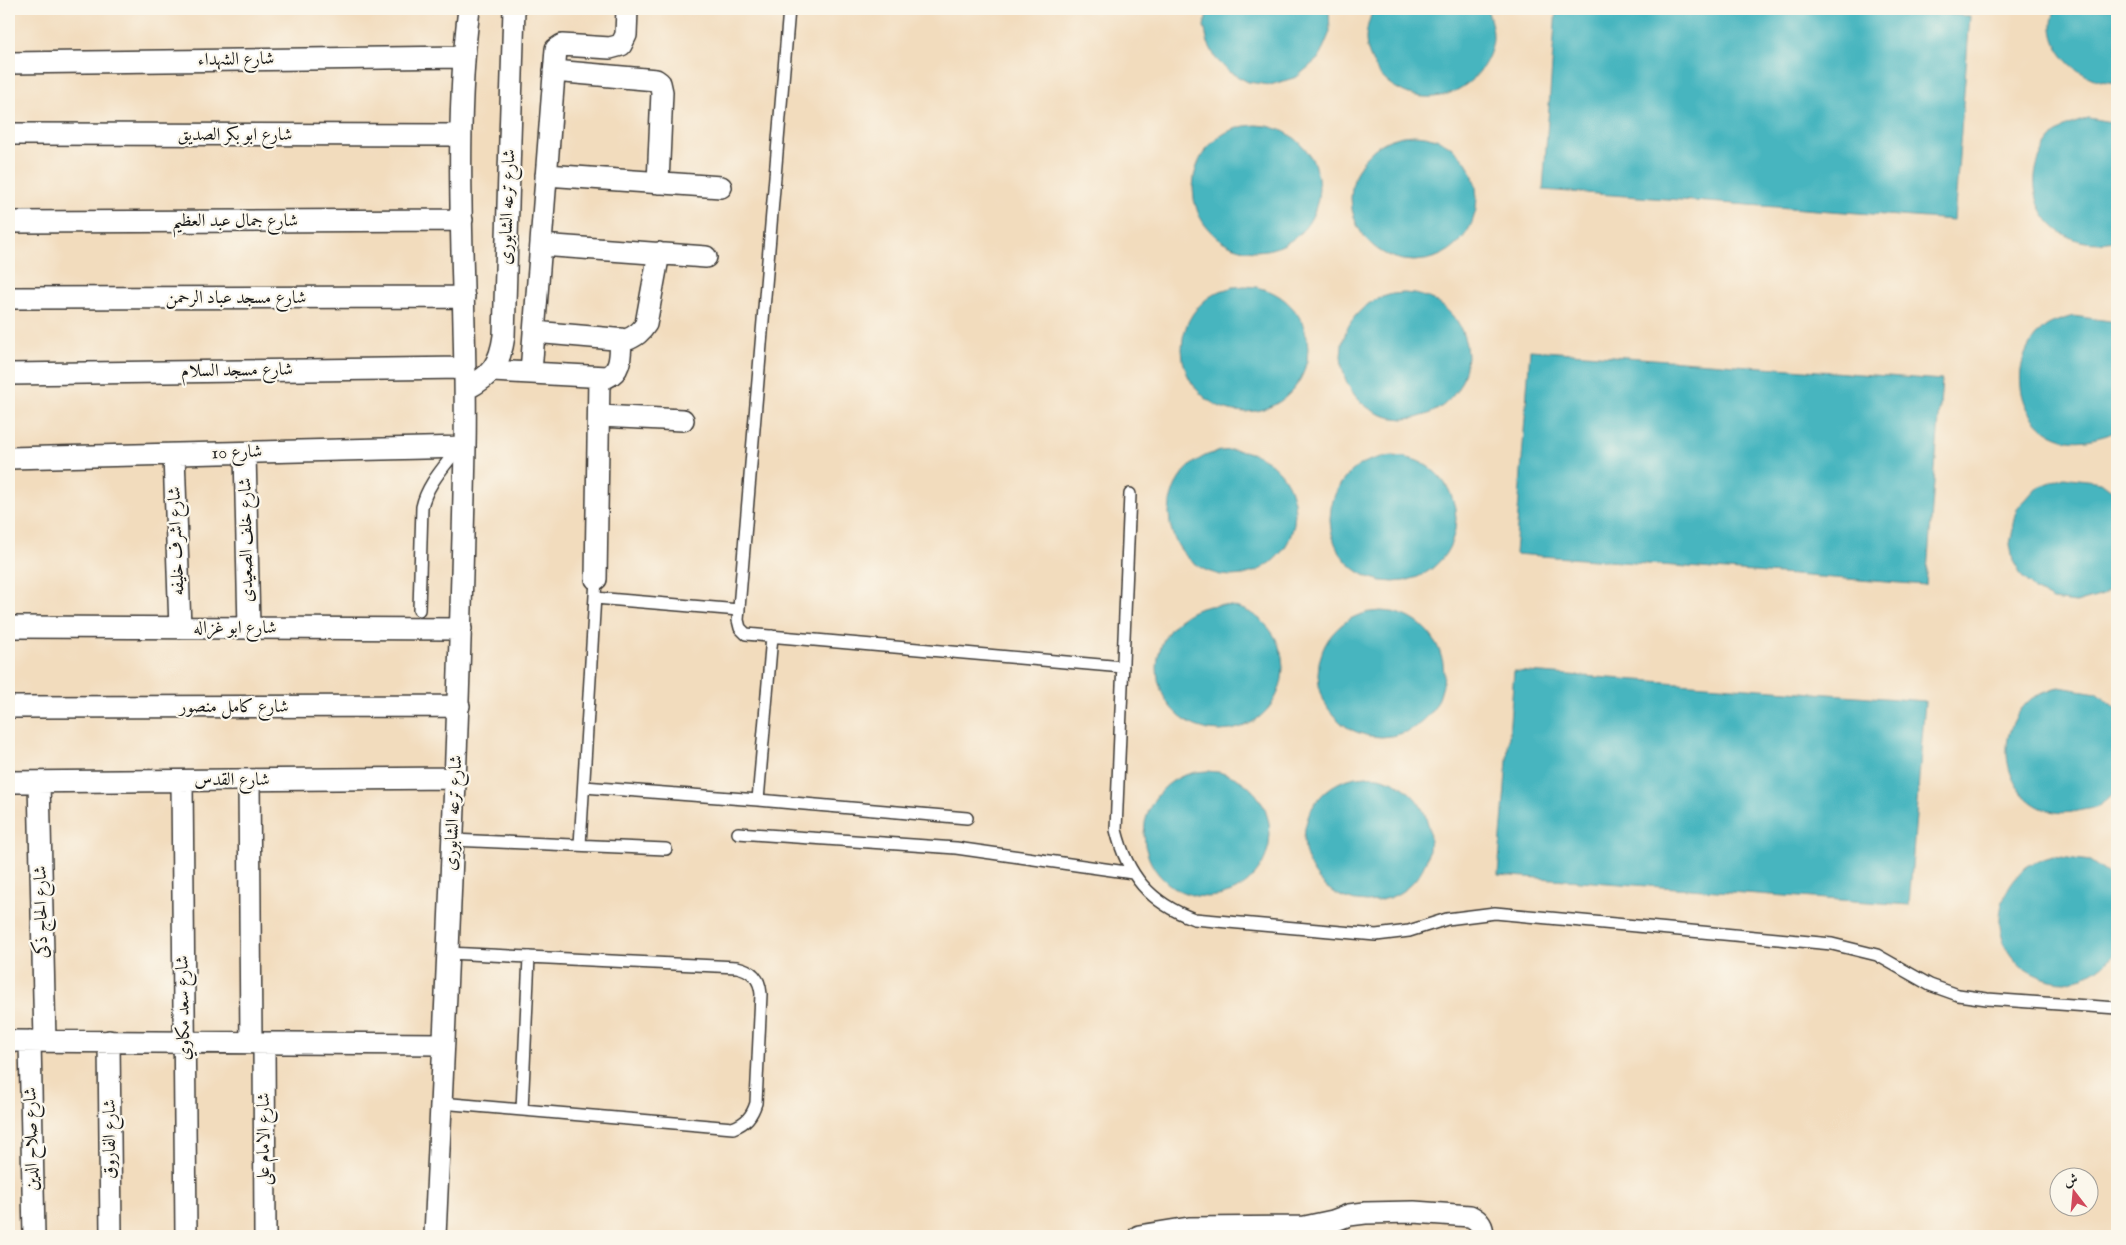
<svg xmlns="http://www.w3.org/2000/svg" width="2126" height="1245" viewBox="0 0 2126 1245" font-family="'IM FELL English',Amiri,serif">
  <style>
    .water { fill: #46b5bf; stroke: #31686e }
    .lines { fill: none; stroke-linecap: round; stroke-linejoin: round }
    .service-casing { stroke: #3c3934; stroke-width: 14 }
    .minor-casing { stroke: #3c3934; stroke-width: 24 }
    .service { stroke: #fff; stroke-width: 11 }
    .minor { stroke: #fff; stroke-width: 21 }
    .labels { text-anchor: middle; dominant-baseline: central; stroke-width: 4.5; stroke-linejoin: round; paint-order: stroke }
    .street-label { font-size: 18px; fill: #1c1c1c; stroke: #fbf7ec }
  </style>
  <rect width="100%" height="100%" fill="#fbf7ec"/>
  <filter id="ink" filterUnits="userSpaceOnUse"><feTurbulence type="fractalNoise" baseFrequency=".02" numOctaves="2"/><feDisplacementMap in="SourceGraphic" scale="10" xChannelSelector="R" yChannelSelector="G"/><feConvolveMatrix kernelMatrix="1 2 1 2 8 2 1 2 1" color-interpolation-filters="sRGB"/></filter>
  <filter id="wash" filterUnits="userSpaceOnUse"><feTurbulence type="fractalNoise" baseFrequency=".0096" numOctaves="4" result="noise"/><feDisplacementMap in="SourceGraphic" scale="20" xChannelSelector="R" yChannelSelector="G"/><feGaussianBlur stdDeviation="1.12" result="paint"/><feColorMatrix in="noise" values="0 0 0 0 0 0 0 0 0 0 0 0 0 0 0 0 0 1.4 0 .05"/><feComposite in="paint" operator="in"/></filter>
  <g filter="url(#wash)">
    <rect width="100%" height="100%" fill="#f2dcbd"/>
    <path class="water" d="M1208,9h121l1,23 -11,26 -22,19 -27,8 -22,-3 -19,-10 -13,-13 -8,-16 -4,-17z
      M1373,9h114c4,12 8,24 5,37 -10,40 -55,64 -92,44 -10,-5 -19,-12 -25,-23 -4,-8 -9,-18 -9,-28 0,-10 4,-21 7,-30z
      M1556,9h313l101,7 -16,204 -411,-30z
      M2055,9h62v74c-7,-1 -16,-1 -23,-4 -21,-8 -43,-30 -42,-55 0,-5 2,-10 3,-15z
      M2088,118l29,5v117c-72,19 -111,-63 -57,-110 7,-6 20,-8 28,-12z
      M1193 188a63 63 0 1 1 126 0a63 63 0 1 1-126 0Z
      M1351 198a63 63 0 1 1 126 0a63 63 0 1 1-126 0Z
      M1182 349a63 63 0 1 1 126 0a63 63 0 1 1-126 0Z
      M1341 356a63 63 0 1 1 126 0a63 63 0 1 1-126 0Z
      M2073,316l37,5 7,5v103c-6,6 -13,7 -21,9 -66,19 -103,-67 -51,-111 7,-5 19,-8 28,-11z
      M1530,350l412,30 -16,205 -411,-31z
      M1169 513a63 63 0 1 1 126 0a63 63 0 1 1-126 0Z
      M1330 519a63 63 0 1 1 126 0a63 63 0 1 1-126 0Z
      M2064,477l37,5 16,12v89l-14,12 -27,8 -23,-3 -18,-10 -13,-13 -9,-16 -3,-17 7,-35 19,-21z
      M1157 668a63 63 0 1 1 126 0a63 63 0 1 1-126 0Z
      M1318 674a63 63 0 1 1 126 0a63 63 0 1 1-126 0Z
      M1514,671l411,30 -16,204 -411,-30z
      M2059,687l38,6 20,16v81c-5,5 -11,11 -17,15 -5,3 -12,4 -18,5 -66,19 -102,-67 -51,-111 7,-5 20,-8 28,-12z
      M1144 834a63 63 0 1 1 126 0a63 63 0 1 1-126 0Z
      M1304 839a63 63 0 1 1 126 0a63 63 0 1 1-126 0Z
      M2053,856l37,5 17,12 10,14v61c-5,12 -21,25 -34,29 -5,1 -12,4 -18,5 -11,0 -23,-4 -33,-9 -42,-21 -41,-77 -7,-105 7,-6 19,-9 28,-12z"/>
  </g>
  <g filter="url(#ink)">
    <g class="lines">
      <g class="service-casing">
        <path id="service" d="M789,9l-51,611 2,8 6,6 377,33
          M1130,494l-14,336c11,45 34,73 78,89l182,16 33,-4 38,-12 48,-6 337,31 45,11 53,30 28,10 29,4 130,9
          M595,598l144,12
          M419,610l3,-103c5,-23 23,-41 37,-60
          M584,787l174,13 209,18
          M758,800l14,-164
          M738,833l218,15 177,25
          M452,840l214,9
          M580,845l16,-266
          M441,1103l292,25c13,-5 19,-12 23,-25l5,-109c-1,-15 -9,-24 -24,-27l-290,-14
          M522,1110l7,-153"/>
      </g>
      <g class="minor-casing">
        <path id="minor" d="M9,63l454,-6
          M554,71l102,9 4,3 2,9 -4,91
          M9,134l451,1
          M546,175l175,12
          M9,222l453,-2
          M541,245l165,12
          M9,298l455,-1
          M534,332l92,8c10,-4 15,-8 20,-16l13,-71
          M492,371l115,6c15,-6 13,-23 14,-38
          M531,372l25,-323 6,-4 48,3 11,-3 5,-10 1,-26
          M9,374l456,-6
          M466,389c25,-13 34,-24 38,-53l10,-327
          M599,416l84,4
          M245,453l4,175
          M174,455l6,173
          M9,458l456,-11
          M596,579l3,-202
          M9,627l452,2
          M9,707l450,-1
          M249,780l2,262
          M182,781l4,455
          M9,782l446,-4
          M39,782l6,259
          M9,1041l434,3
          M30,1041l4,195
          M109,1041l2,195
          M264,1043l1,193
          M435,1236c12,-263 25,-526 30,-789 3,-146 -14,-293 4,-438
          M1139,1236l50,-8 116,-1 28,-6 16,-6 16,-2 49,-1 56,4c10,5 13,10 13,20"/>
      </g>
      <use href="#service" class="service"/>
      <use href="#minor" class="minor"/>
    </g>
  </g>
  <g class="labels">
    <g class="street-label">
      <text transform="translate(236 60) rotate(-1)">شارع الشهداء</text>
      <text x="235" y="135">شارع ابو بكر الصديق</text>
      <text transform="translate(508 207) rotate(-88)">شارع ترعه الشابورى</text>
      <text x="235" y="221">شارع جمال عبد العظيم</text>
      <text x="236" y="298">شارع مسجد عباد الرحمن</text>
      <text transform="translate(237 371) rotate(-1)">شارع مسجد السلام</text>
      <text transform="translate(237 453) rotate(-2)">شارع 10</text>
      <text transform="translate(247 540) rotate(-91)">شارع خلف الصعيدى</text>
      <text transform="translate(177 541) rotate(-92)">شارع اشرف خليفه</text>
      <text x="235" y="628">شارع ابو غزاله</text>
      <text x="234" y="707">شارع كامل منصور</text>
      <text x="232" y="780">شارع القدس</text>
      <text transform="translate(454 813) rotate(-87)">شارع ترعه الشابورى</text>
      <text transform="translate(42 912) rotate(-91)">شارع الحاج ذكى</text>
      <text transform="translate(184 1008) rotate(-91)">شارع سعد مكاوي</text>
      <text transform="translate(32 1139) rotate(-91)">شارع صلاح الدين</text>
      <text transform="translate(110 1139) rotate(-90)">شارع الفاروق</text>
      <text transform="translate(264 1139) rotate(-90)">شارع الامام على</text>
    </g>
  </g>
  <rect width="2126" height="1245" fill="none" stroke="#fbf7ec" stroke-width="30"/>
  <g transform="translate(2074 1192) rotate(344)"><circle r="24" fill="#fbf7ec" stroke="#a29f99"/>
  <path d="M0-4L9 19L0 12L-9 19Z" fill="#d1495b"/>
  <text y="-8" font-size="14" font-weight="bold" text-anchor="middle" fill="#1c1c1c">ش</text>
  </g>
</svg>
